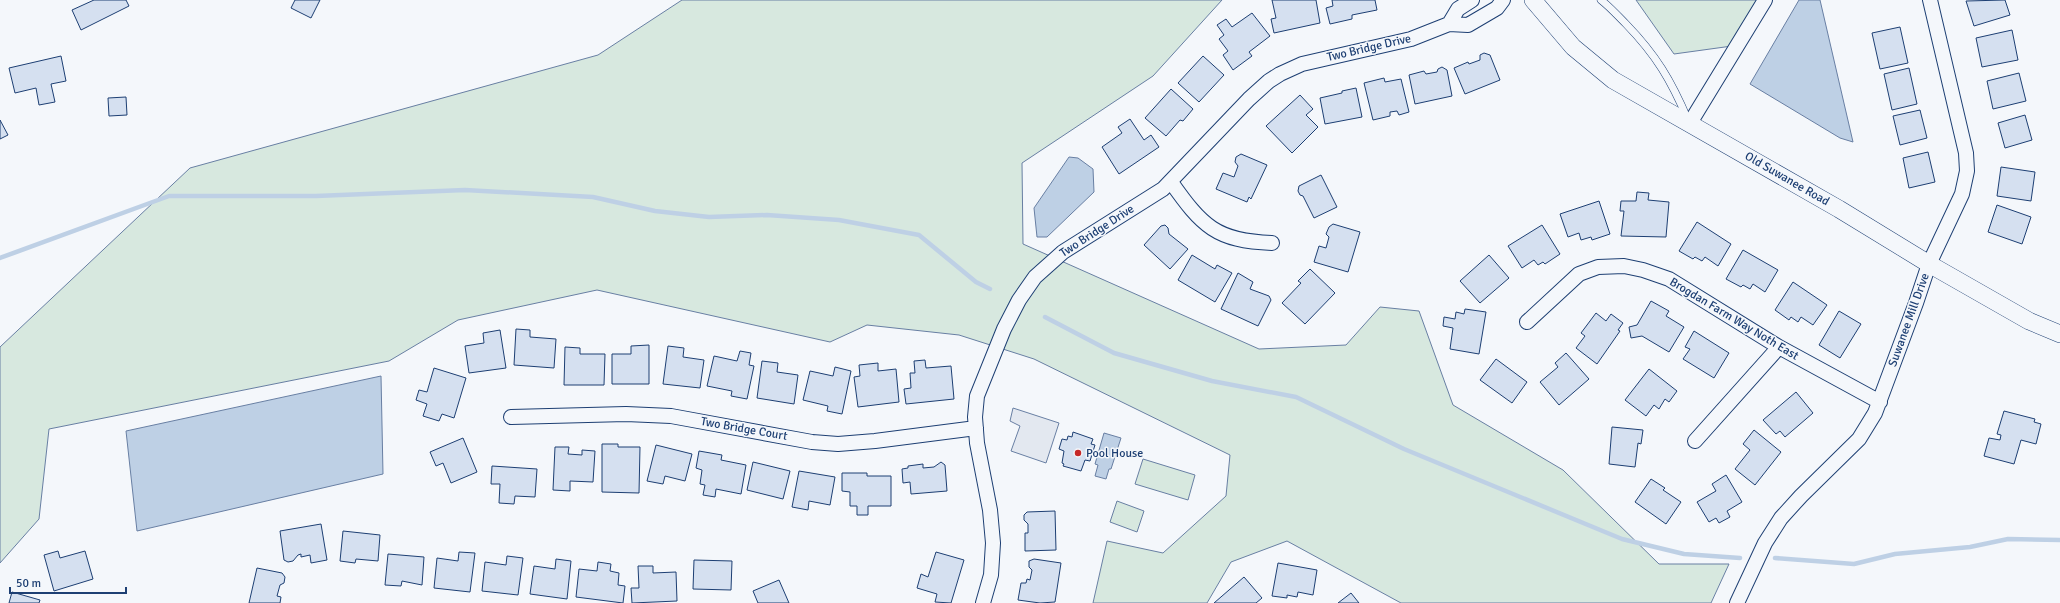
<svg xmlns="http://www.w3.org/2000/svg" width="2060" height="603" viewBox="0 0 2060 603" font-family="Signika,sans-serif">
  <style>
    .green { fill: #d7e8df; stroke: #687fa3 }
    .parking { fill: #e3e8f0; stroke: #687fa3 }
    .water { fill: #bed0e5; stroke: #687fa3 }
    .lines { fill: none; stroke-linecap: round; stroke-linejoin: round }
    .stream { stroke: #bed0e5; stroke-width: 4.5 }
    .building { fill: #d5e0f0; stroke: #1d3f73 }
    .service-casing { stroke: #1d3f73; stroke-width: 8 }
    .minor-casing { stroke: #1d3f73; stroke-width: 16 }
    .tertiary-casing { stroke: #1d3f73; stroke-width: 18 }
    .service { stroke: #f4f7fb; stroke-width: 7 }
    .minor { stroke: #f4f7fb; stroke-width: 14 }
    .tertiary { stroke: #f4f7fb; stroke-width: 17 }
    .poi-dot { fill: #c62828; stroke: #f4f7fb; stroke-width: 1.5 }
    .labels { text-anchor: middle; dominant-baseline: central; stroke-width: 3; stroke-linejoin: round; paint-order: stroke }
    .street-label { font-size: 12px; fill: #1d3f73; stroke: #f4f7fb }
    .poi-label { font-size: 12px; fill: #1d3f73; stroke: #f4f7fb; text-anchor: start }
  </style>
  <rect width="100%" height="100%" fill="#f4f7fb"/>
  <path class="green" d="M682,0h540l-69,76 -131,87 1,81 236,105 87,-4 34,-38 39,4 34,94 110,65 96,94h70l-18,39h-310l-114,-62 -56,21 -24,41h-114l14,-62 56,12 63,-57 4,-41 -196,-96 -75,-24 -92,-10 -37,17 -233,-52 -139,30 -69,41 -340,68 -10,90 -39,44v-216l190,-179 408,-113z
    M1636,0h124l-28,46 -58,8z
    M1143,459l52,16 -7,25 -53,-16z
    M1117,501l27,10 -7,21 -27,-10z"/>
  <path class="parking" d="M1013,408l46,15 -13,40 -35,-12 9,-25 -10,-5z"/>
  <path class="water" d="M1799,0h21l33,142 -13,-4 -90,-54z
    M1069,157l9,1 15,11 1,23 -47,45h-10l-3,-29z
    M381,376l2,98 -246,57 -11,-100z
    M1104,433l17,5 -10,31h-2l-3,10 -11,-3 3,-11 -3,-1z"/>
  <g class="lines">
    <path class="stream" d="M0,258l169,-62h147l149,-6 128,7 62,14 54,6 58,-2 72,5 80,15 57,47 14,7
      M1045,317l69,36 98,28 84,16 108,52 218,90 62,15 56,4
      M1775,558l79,6 41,-10 75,-7 38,-8 52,1"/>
  </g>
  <path class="building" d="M94,0h32l3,6 -48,24 -9,-20z
    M295,0h25l-9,18 -20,-10z
    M1272,0h44l4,23 -46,10 -3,-14 5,-1z
    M1332,0h43l2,10 -25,5v4l-22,5 -4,-16 7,-2z
    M2005,0l5,15 -36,11 -8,-25z
    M1252,13l18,23 -21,16 3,4 -19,14 -10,-15 5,-4 -9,-12 5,-4 -7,-10 9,-6 6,8z
    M1900,27l8,36 -28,6 -8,-36z
    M2012,30l6,30 -36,7 -6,-29z
    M1484,53l6,2 10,25 -35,14 -11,-26 14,-6 1,2 11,-4v-5z
    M61,56l5,25 -15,3 4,18 -16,3 -3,-17 -21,5 -6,-25z
    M1203,56l21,19 -25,27 -21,-19z
    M1442,67l5,3 5,26 -37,8 -6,-29 15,-4 2,3 11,-2 1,-3z
    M1909,68l8,36 -25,6 -8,-36z
    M2019,73l7,28 -33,8 -6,-28z
    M1384,78l1,4 16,-3 8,33 -10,3 -2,-4 -7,1v4l-17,4 -9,-37z
    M1356,88l6,29 -37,7 -5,-26 22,-5v-2z
    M1171,89l22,20 -10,12 -3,-1 -14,16 -21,-18z
    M1300,95l13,14 -7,6 12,12 -26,26 -26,-27z
    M126,97l1,18 -18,1 -1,-18z
    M1920,110l7,28 -27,7 -7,-29z
    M2025,115l7,25 -27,8 -7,-25z
    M1130,119l14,21 7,-5 8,12 -40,27 -17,-27 20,-14 -4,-6z
    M0,120l8,15 -8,4z
    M1928,152l7,30 -26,6 -6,-30z
    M1241,154l26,11 -16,34 -2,-2 -2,5 -31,-13 7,-16 11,4 4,-11 -3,-4 1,-5z
    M2001,167l34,5 -4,29 -34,-5z
    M1321,175l16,32 -23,11 -11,-22 -3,-1 -2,-4 1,-5z
    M1637,192l12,1 -1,7 21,2 -3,35 -45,-1 3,-25h-4l1,-10h15z
    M1599,201l11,33 -18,6 -1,-3 -10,3 -2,-7 -11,4 -8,-23z
    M1997,205l34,12 -9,27 -34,-12z
    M1697,222l34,22 -13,22 -13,-9 -3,4 -7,-4 -2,2 -14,-8z
    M1333,224l27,8 -12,40 -34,-10 5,-16 7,2 3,-11 -3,-3 3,-7z
    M1165,225l3,3 1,6 19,15 -18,20 -26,-24 17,-19z
    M1542,225l18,29 -15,10 -2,-2 -5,3 -4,-5 -12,8 -14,-22z
    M1743,250l35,20 -13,22 -12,-8 -3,5 -7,-4 -2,2 -15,-8z
    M1192,255l23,14 2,-4 15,8 -17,29 -37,-22z
    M1489,255l20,23 -29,25 -20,-22z
    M1310,269l25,24 -30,31 -23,-21 19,-20 -3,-2z
    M1238,273l15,9 -3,7 19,7 2,4 -13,26 -37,-17z
    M1793,282l34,23 -14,20 -12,-8 -3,5 -7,-5 -2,3 -14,-10z
    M1651,301l18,10 -3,5 18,11 -15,25 -27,-16 -11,2 -2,-11 8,-2z
    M1465,309l21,3 -7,42 -29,-5 3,-21 -10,-2 1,-9 11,2 1,-7 8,2z
    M1839,311l22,13 -21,34 -21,-13z
    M1596,313l10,8 5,-7 12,9 -5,7 2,1 -23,33 -21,-16 9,-12 -4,-3z
    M516,329l14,1v7l26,2 -2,29 -40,-3z
    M500,330l6,38 -37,5 -4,-27 19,-3 -1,-10z
    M1694,331l35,22 -15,25 -31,-19 7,-10 -5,-2z
    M649,345v39h-37v-30h19v-8z
    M668,346l16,2 -1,9 21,3 -4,28 -37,-4z
    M565,347l15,1v6h25l-1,31h-40z
    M740,351l11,2 -2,12 5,1 -7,33 -16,-3 1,-5 -25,-5 7,-30 23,5z
    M1566,353l23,26 -30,26 -19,-23 18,-15 -3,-4z
    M1496,359l31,23 -15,21 -32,-23z
    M925,360l1,8 25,-2 3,33 -48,5 -2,-15 7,-1 -1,-15h5l-1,-12z
    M762,361l16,2 -1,9 21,3 -4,29 -37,-6z
    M878,363v8l18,-2 3,33 -41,5 -4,-30 6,-1 -1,-11z
    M835,367l16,4 -9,43 -15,-3 1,-5 -25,-6 7,-29 23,5z
    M434,368l32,10 -12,40 -12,-4 -3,7 -16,-5 4,-12 -11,-4 3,-10 8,2z
    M1649,369l28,22 -8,11 -4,-3 -6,10 -5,-4 -8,11 -21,-16z
    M1796,392l17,21 -28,24 -5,-6 -4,3 -13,-14z
    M2004,411l31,8 -1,3 7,2 -5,20 -15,-4 -7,24 -30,-8 5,-18 11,2 1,-5 -4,-1z
    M1612,427l31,3 -2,14 -3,-1 -3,24 -26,-3z
    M1754,430l27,22 -26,33 -20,-16 15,-19 -7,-6z
    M1073,432l20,7 -2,5 4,1 -5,16 -5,-1 -4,11 -18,-5 1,-2 -2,-1 2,-12 -5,-2 3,-10 5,1 1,-4 4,1z
    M463,438l14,34 -26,11 -8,-20 -7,3 -6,-14z
    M602,444h16v3h22l-1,46 -37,-1z
    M656,445l36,9 -7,27 -20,-5 -2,8 -16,-3z
    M555,447h14l-1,7 14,1v-5l13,1 -2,31 -23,-1v10l-17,-1z
    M699,451l23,4 -1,5 25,5 -5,29 -25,-5 -1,8 -12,-2 2,-10 -5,-1 2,-14 -6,-2z
    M753,462l37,9 -7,28 -36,-9z
    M941,462l4,3 2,26 -36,3 -1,-12 -7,1 -1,-14 6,-1v-2l15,-2v4l11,-1z
    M492,466l45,3 -2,28 -20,-1 -1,8 -15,-1 1,-19h-9z
    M799,471l36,6 -5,28 -21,-4 -1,9 -16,-3z
    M842,473h25v3h24v30h-23v9h-11v-9h-7v-14l-8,-1z
    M1726,475l16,27 -15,9 3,6 -11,6 -3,-5 -7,4 -12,-20 19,-11 -4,-7z
    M1651,479l14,9 -2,2 18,12 -15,22 -31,-22z
    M1055,511l1,39 -31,1v-18h3v-9l-4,-4v-5l3,-3z
    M321,524l6,36 -16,3 -1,-8 -9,2v-3l-3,1 -5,6 -5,1 -4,-2 -4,-29z
    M343,531l37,4 -2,26 -22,-2 -1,4 -15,-2z
    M58,551l2,7 25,-7 8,28 -39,12 -10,-36z
    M459,552l16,1 -5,39 -36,-4 3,-30 21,3z
    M936,552l28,8 -13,43 -16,-1 2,-8 -20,-6 4,-14 7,3z
    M388,554l36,3 -2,28 -20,-4 -1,5 -16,-1z
    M507,556l16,2 -5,37 -36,-4 3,-29 21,3z
    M556,559l15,2 -4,38 -37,-5 4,-28 21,3z
    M1034,559l27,4 -6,39 -15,1 -22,-3 3,-17h5l1,-4 3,1 2,-10 -3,-3v-6z
    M694,560l38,1 -1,29 -38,-1z
    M598,562l13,2 -1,7 9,2 -1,12 7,1 -2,17 -47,-6 3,-28 18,2z
    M1278,563l39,7 -4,25 -15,-3 -1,5 -10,-2v3l-15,-2z
    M638,566h15v7l23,-1 1,29 -45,2 -1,-15h8z
    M257,568l25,5 3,4 -1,6 -4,2 -3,11 4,1 -1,6h-31z
    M1244,577l18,21 -6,5h-42z
    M779,580l10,23h-31l-5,-12z
    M12,592l28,8 -1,3h-30z
    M1351,593l8,10h-21z"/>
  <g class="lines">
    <g class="service-casing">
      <path id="service" d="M1601,0c9,7 17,16 25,24 30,31 45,56 62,96"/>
    </g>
    <g class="minor-casing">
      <path id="minor" d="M1449,24l9,-15 14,-9
        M1690,123l75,-123
        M1171,182c31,44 45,59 101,61
        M1527,322l52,-48 19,-7 26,-1 19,4 26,9 110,68 101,55
        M511,417l115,-3 45,2 141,26 26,2 37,-3 101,-13
        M1695,441l84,-94
        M983,603l8,-28 2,-32 -3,-33 -13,-67 -2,-26 2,-21 27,-67 15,-29 16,-23 28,-25 100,-63 86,-90 20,-18 11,-7 22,-10 109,-25 38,-15 19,1 29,-17 6,-8
        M1737,603l28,-60 16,-25 20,-22 58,-57 16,-26 41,-110 13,-39 33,-70 5,-23 -1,-18 -36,-153"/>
    </g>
    <g class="tertiary-casing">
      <path id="tertiary" d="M1533,0l40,47 40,33 226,129 90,55 100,57 31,13"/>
    </g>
    <use href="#service" class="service"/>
    <use href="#minor" class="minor"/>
    <use href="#tertiary" class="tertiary"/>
  </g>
  <circle class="poi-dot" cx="1078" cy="453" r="4"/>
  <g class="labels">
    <g class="street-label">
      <text transform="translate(1369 48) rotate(-13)">Two Bridge Drive</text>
      <text transform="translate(1787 179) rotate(30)">Old Suwanee Road</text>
      <text transform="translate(1097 231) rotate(-33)">Two Bridge Drive</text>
      <text transform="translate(1734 319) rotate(31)">Brogdan Farm Way Noth East</text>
      <text transform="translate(1909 320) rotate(-70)">Suwanee Mill Drive</text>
      <text transform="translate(744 429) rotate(10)">Two Bridge Court</text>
    </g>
    <g class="poi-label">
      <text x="1086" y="453">Pool House</text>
    </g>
  </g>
  <path d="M10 587v6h116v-6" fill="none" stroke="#1d3f73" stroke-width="2"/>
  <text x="16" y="587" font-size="12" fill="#1d3f73" stroke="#f4f7fb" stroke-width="3" paint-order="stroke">50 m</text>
</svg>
